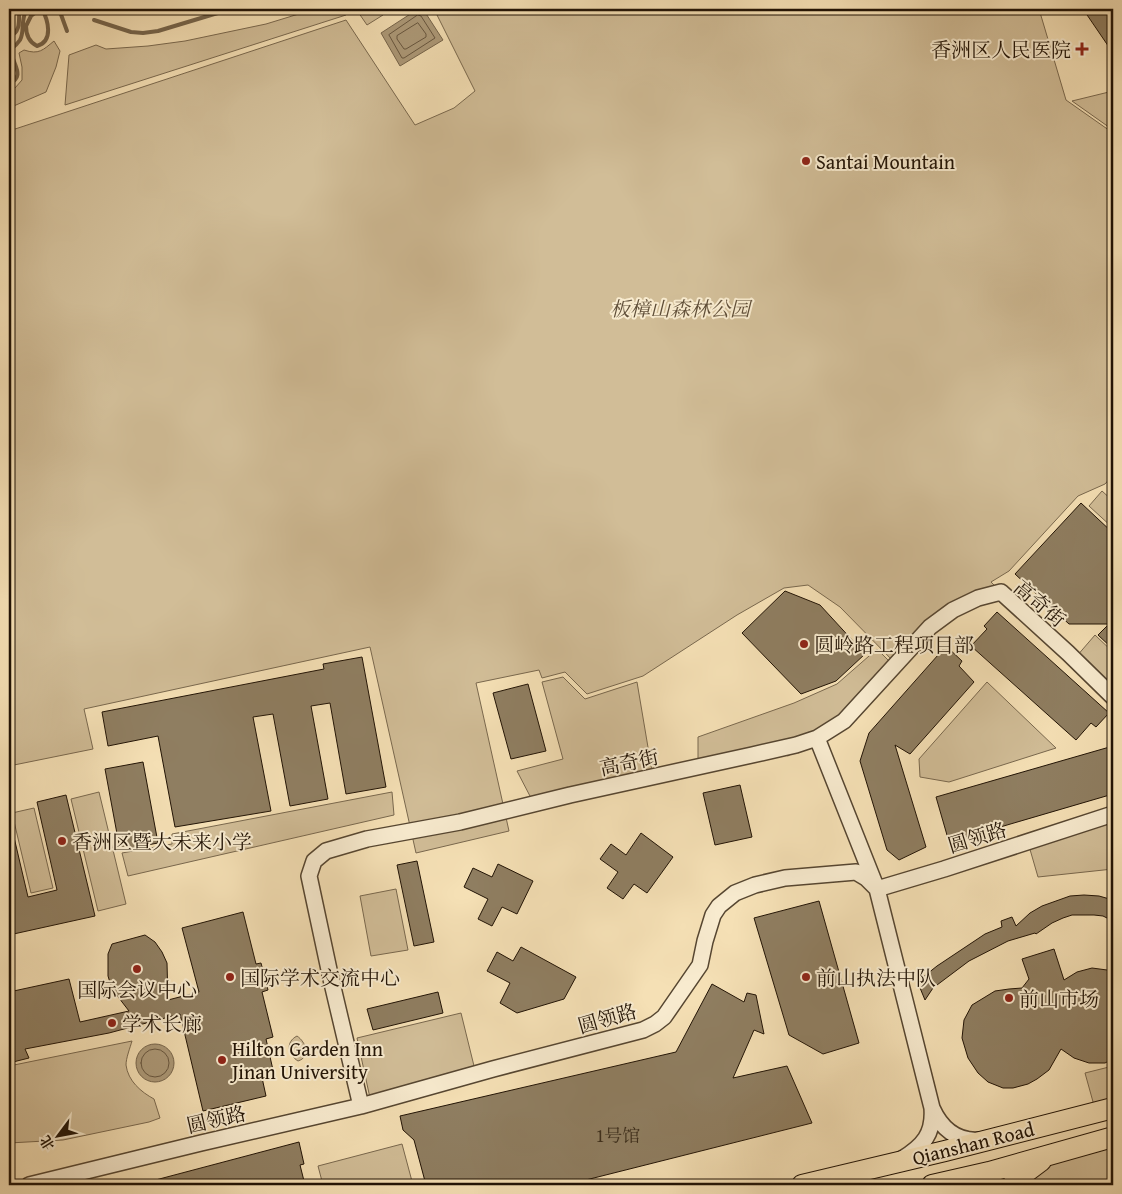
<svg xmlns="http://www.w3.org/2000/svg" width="1122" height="1194" viewBox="0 0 1122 1194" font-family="'Gentium Book Plus','Noto Serif SC',serif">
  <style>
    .green { fill: #d1bd97; stroke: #79684e }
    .water { fill: #ad9a79; stroke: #75644b }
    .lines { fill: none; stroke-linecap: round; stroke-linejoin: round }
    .shore { stroke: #67563f; stroke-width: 1 }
    .stream { stroke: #75644b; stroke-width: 4 }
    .building { fill: #8f7e61; stroke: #211305 }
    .minor-casing { stroke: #564631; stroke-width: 18 }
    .major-casing { stroke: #211305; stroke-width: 22 }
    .minor { stroke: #f8ebcf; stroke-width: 15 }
    .major { stroke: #f5e0b5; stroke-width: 20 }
    .poi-dot { fill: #8f2418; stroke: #f8ebcf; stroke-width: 2 }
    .labels { text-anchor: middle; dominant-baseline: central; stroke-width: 4; stroke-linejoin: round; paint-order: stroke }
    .number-label { font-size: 18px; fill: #3c2e1c }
    .poi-label { font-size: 20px; fill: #211305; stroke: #f8ebcf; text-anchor: start }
    .park-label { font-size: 20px; font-style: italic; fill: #5f4e38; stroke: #f8ebcf }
    .street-label { font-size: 20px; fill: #211305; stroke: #f8ebcf }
  </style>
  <rect width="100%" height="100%" fill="#f5e0b5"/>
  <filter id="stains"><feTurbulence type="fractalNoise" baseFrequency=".004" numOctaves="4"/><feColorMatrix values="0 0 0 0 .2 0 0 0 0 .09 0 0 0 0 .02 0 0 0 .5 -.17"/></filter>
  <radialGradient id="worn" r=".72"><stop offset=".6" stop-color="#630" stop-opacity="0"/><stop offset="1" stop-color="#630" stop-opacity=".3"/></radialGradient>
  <path class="green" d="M315,9h26l5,6 -281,90 4,-50 27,-10 10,4 42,-3 37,-5 81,-17z
    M356,9h33l-6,6 -16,10z
    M434,9h605l27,91 47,33v342l-8,9 -27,12 -69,75 -18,11 10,10 -48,18 -57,54 -56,-57 -32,-22 -24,3 -47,27 -94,61 -56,18 -22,-22 -23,6 -3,-8 -63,13 33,148 -93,22 -46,-206 -286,62 9,40 -84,17v-635l337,-111 69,105 39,-17 21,-17z
    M54,41l6,10 -4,16 -10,25 -37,16v-18l6,-2 7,-8v-13l-3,-14 5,-3c15,5 19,0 30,-9z
    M1113,91v39l-41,-29z
    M1102,491l11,10v27l-24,-22z
    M1095,635l18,17v40l-37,-35z
    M877,649l15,15 -49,54 -55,38 -16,-8 -74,16v-27l96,-34 43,-19z
    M563,677l22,22 52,-17 15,89 -121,27 -14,-27 46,-12 -21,-77z
    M987,682l69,66 -107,34 -29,-5 -1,-18z
    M99,792l27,112 -28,7 -27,-112z
    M392,792l2,23 -266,61 -6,-23 50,-9v-10z
    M34,808l19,80 -22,5 -19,-80z
    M1113,820v49l-75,8 -9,-31z
    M396,889l12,61 -37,6 -11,-60z
    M461,1013l14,57 -105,28 -13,-60z
    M297,1036c9,6 14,21 1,25 -10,-6 -13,-19 -1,-25z
    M132,1041c-2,7 -6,17 -6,24 2,16 15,27 28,34l6,19 -11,4 -86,18 -54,3v-77z
    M1113,1066v38l-18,5 -10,-36z
    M402,1144l11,41h-90l-5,-19z
    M1113,1146v39h-90l30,-22z"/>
  <path class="water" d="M418,9h5l20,31 -43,26 -19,-33z
    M136 1063a19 19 0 1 1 38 0a19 19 0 1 1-38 0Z"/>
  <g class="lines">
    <path class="shore" d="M418,15l3,1 14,22 -31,20h-2l-13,-23z
      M418,23l8,11v3l-20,12h-2l-7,-10v-3z
      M141 1063a14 14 0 1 1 28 0a14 14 0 1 1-28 0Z"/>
    <path class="stream" d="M41,9h1c6,11 12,32 -5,37 -8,-4 -11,-12 -11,-20l5,-10 9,-7h2
      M59,9l8,22
      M94,20l37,12 12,1 15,-2 73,-22
      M9,37c12,-5 10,-16 10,-28
      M9,84c18,-9 2,-20 2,-35 3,-2 7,-6 9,-9 5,-9 0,-20 7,-31"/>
  </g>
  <path class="building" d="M1083,9h30v44z
    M1081,503l32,30v116l-15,-14 11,-11h-40l-54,-50z
    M785,591l35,14 45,49 -29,27 -35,13 -59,-61z
    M997,612l112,101 -13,14 -5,-4 -15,17 -105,-94 16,-17 -3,-3z
    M946,646l16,15 -3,5 15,16 -64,72 -15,-9 31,102 -27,13 -12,-10 -27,-89 9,-28z
    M362,657l24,130 -40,7 -16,-91 -19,3 17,93 -38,7 -17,-92 -20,3 18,94 -96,16 -17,-91 -50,10 -6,-34 222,-43 -1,-5z
    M528,684l18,67 -35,8 -18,-66z
    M1113,746v48l-164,48 -13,-45z
    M143,762l15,81 -38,7 -15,-81z
    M740,785l12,52 -37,8 -12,-52z
    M66,795l29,121 -86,19v-102h4l15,64 29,-7 -20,-88z
    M641,833l32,24 -26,36 -13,-9 -11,15 -16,-11 11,-16 -18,-13 11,-15 15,11z
    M417,861l17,81 -20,4 -17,-81z
    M498,864l35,17 -16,33 -15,-7 -10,19 -14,-7 10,-20 -24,-12 9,-19 19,9z
    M1084,895l15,1 14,4v13l-2,7 -8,-4 -9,-1h-22l-9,3 -11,5 -16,11 -1,-1 -27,8 -39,20 -36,27 -8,12 -7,-17 4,-5 15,-12 48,-32 17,-7 -1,-6 11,-4 4,9 14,-13 12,-7 28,-10z
    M819,901l40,142 -36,11 -34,-19 -35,-117z
    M243,912l13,52 5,-1 7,27 -6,2 11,45 -7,2 7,31 -12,3 5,23 -63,15 -23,-97 -71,19 -84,16 4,9 -20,5v-71l60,-13 11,43 49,-11 -17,-22 -4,-13v-22l4,-10 33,-9 10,7 7,10 5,11 1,37 31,-8 -17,-64z
    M521,947l55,30 -12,22 -47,14 -17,-10 10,-20 -23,-12 10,-19 16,9z
    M1054,949l10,31 13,-8 15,-4 15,2 6,3v86l-8,4h-16l-15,-5 -13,-9 -12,21 -12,9 -9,5 -15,4h-10l-15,-6 -10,-9 -10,-15 -6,-20 2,-18 8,-15 23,-14 14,-2 13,-1 7,-9 -7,-20z
    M712,984l32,18 3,-9 9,2 8,39 -10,-4 -21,48 54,-12 25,57 -246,62h-140l-12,-45 -11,-10 -3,-14 276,-64z
    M438,992l5,21 -70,17 -6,-21z
    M299,1142l5,22 -4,1 5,20h-157v-3z"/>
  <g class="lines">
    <g class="minor-casing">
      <path id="minor" d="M817,738l60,151 55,219
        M361,1106l-30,-127 -22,-103 5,-15 12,-10 41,-12 93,-17 110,-27 182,-40 44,-10 21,-7 27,-17 86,-94 23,-17 25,-12 23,-6 67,61 45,44
        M902,1159c21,-13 32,-25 30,-51 9,20 25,34 48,32
        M29,1185l172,-42 160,-37 132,-37 150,-39 12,-6 9,-7 36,-52 5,-24 8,-26 6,-9 16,-13 20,-8 30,-7 71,-6 10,6 11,11 67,-20 169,-55"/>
    </g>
    <g class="major-casing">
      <path id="major" d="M802,1185l143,-34 168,-43
        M932,1185l57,-13 124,-35
        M1012,1185l9,-9 20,-15"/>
    </g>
    <use href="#minor" class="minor"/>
    <use href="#major" class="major"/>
  </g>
  <g class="poi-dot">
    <path d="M1079.5 41.5h5v5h5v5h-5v5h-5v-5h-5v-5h5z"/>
    <circle cx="806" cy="161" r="5"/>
    <circle cx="804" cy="644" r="5"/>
    <circle cx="62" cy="841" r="5"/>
    <circle cx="137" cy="969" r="5"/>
    <circle cx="230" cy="977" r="5"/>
    <circle cx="806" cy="977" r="5"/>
    <circle cx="1009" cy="998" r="5"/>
    <circle cx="112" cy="1023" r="5"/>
    <circle cx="222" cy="1060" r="5"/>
  </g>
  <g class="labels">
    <g class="number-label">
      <text x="618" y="1135">1号馆</text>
    </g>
    <g class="poi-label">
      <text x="1071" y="49" text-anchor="end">香洲区人民医院</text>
      <text x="816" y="161">Santai Mountain</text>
      <text x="814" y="644">圆岭路工程项目部</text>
      <text x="72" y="841">香洲区暨大未来小学</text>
      <text x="240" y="977">国际学术交流中心</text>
      <text x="816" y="977">前山执法中队</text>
      <text x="137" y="989" text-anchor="middle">国际会议中心</text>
      <text x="1019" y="998">前山市场</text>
      <text x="122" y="1023">学术长廊</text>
      <text x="232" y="1048">Hilton Garden Inn<tspan x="232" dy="23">Jinan University</tspan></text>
    </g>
    <g class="park-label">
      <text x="680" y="308">板樟山森林公园</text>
    </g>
    <g class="street-label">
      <text transform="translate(1040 603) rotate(40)">高奇街</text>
      <text transform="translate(629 762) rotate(-12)">高奇街</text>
      <text transform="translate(977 837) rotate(-17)">圆领路</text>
      <text transform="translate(607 1018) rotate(-16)">圆领路</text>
      <text transform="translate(216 1119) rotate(-13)">圆领路</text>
      <text transform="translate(973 1143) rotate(-14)">Qianshan Road</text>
    </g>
  </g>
  <rect width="1122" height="1194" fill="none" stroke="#f5e0b5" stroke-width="30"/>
  <rect x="10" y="10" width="1102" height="1174" fill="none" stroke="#211305" stroke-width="2.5"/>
  <rect x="15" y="15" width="1092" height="1164" fill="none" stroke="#211305"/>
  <g transform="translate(58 1136) rotate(238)" stroke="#f8ebcf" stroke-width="4" paint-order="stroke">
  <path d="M0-4L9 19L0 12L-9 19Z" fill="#211305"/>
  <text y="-8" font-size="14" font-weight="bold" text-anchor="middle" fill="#211305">北</text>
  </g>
  <rect width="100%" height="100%" filter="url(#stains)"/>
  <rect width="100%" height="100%" fill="url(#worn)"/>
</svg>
